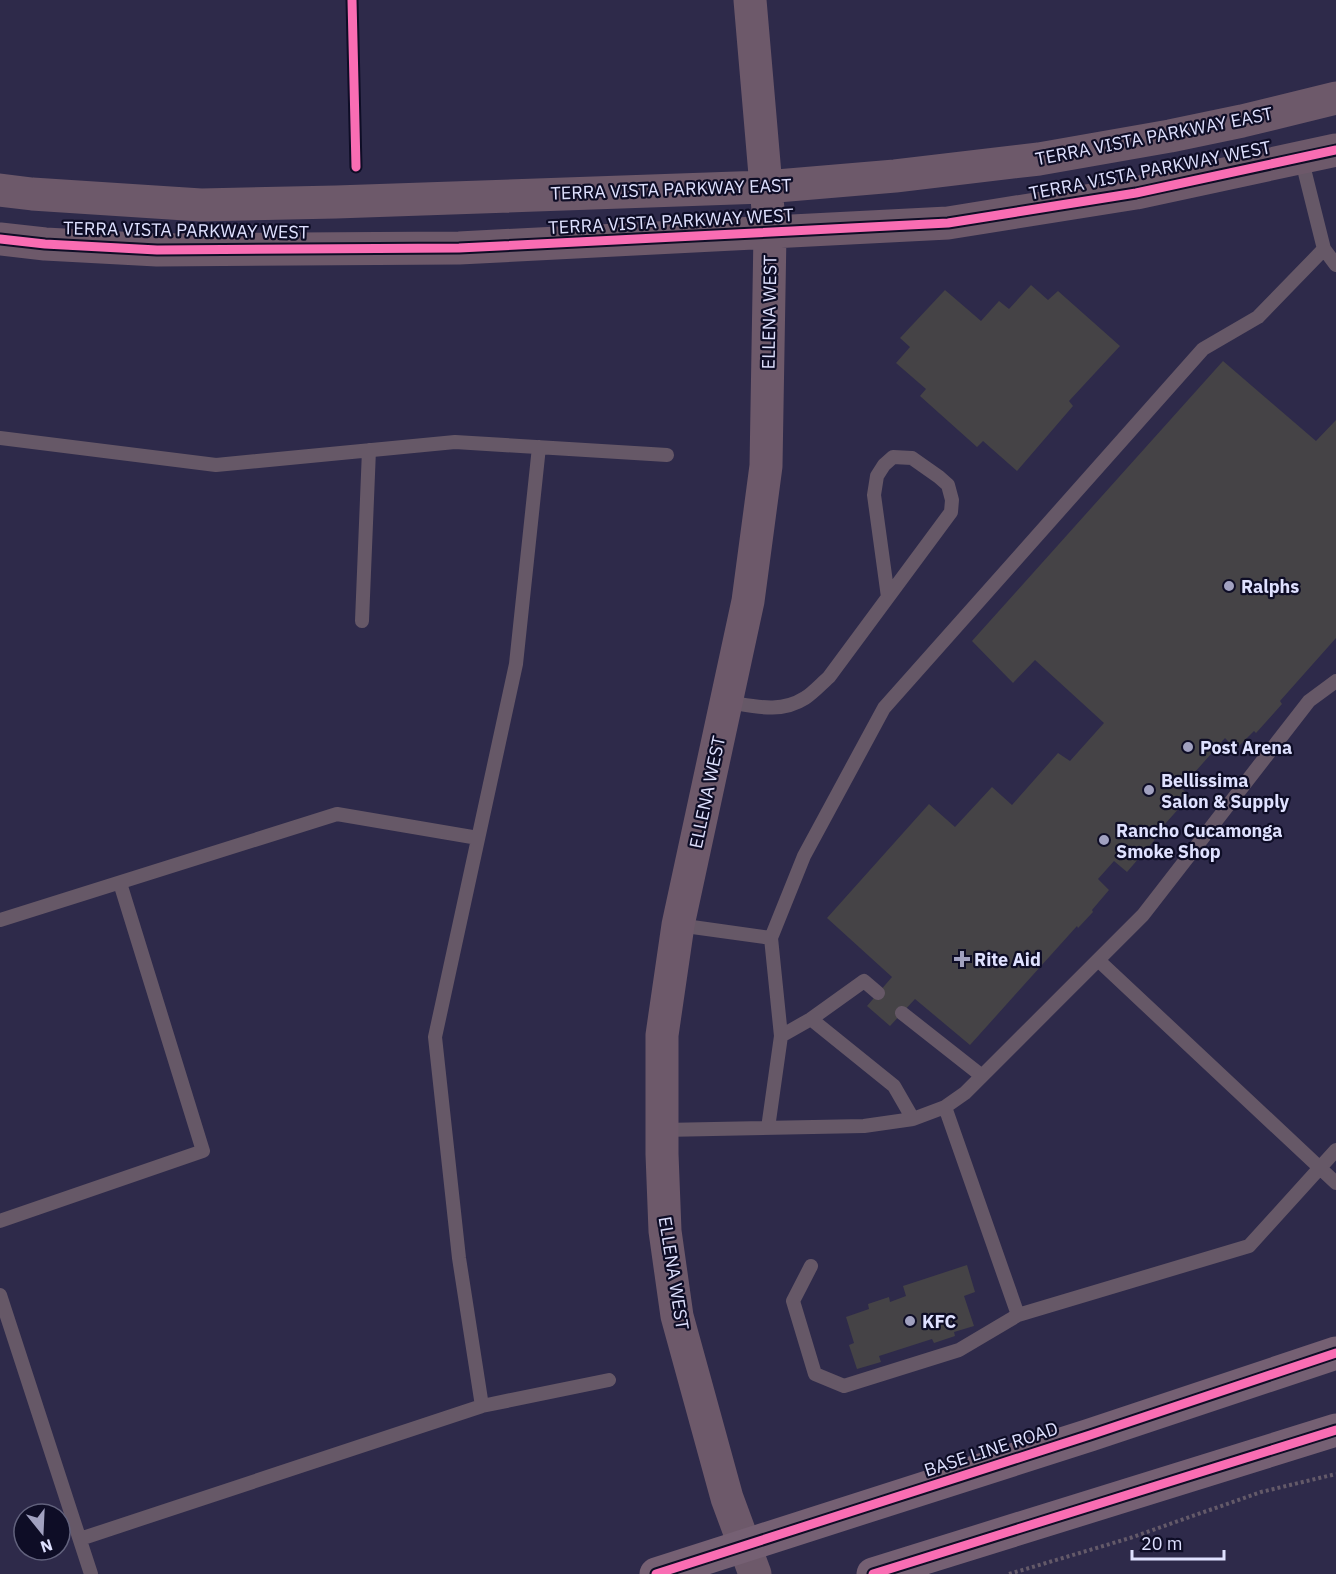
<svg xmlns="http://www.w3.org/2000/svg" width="1336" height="1574" viewBox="0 0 1336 1574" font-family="'IBM Plex Sans',sans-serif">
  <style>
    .building { fill: #454346 }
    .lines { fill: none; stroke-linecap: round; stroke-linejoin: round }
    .path { stroke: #645a69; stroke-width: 4; stroke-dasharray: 3 3; stroke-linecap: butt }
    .lane { stroke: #665867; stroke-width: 14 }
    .secondary { stroke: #6d596a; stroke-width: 33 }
    .primary { stroke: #756073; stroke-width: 33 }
    .cycleway-casing { stroke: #0e0d26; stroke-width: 13 }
    .cycleway { stroke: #f96db3; stroke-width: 9 }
    .poi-dot { fill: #a1a1c0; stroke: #0e0d26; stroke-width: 2 }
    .labels { text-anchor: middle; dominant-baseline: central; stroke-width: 4.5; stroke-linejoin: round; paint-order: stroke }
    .street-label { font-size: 18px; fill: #dfe1ff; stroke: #0e0d26 }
    .poi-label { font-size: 18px; font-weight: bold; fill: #dfe1ff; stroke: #0e0d26; text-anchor: start }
  </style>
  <rect width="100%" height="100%" fill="#2e2a4a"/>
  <path class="building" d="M1031,285l17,15 10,-9 62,55 -51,55 4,5 -56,65 -34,-30 -6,6 -57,-51 6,-7 -30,-26 14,-16 -10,-9 45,-48 36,31 18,-20 10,8z
    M1223,361l93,80 20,-21v218l-56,63 2,3 -26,29 -2,-2 -18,18 -11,-11 -44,50 9,8 -34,38 2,2 -31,36 -13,-11 -16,18 11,11 -17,20 1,2 -15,16 -1,-2 -107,119 -55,-46 -25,27 -23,-20 25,-29 -65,-59 102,-114 26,23 37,-40 20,18 46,-52 12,8 34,-38 -69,-63 -22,23 -41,-42z
    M967,1265l8,27 -11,4 10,30 -20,6 1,4 -21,7 -2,-4 -53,17 2,6 -24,7 -8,-24 5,-2 -8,-26 23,-8 -1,-5 21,-7 1,5 16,-6 -3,-10z"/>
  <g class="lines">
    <path class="path" d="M1009,1574l121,-36 131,-46 75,-18"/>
    <path class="lane" d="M1301,157l23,92 12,16
      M0,438l216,27 239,-23 212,13
      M362,621l7,-171
      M727,702c27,4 53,12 78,-4 8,-5 16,-14 24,-21l122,-165 1,-12 -4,-15 -9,-8 -27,-19 -19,-1 -9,8 -7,11 -3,19 14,102
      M0,920l337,-106 141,24
      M678,925l93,13
      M1098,960l238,223
      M902,1013l80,63
      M811,1019l83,67 19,33
      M781,1036l30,-17 53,-38 14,12
      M945,1107l73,208 231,-69 87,-96
      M768,1128l13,-92 -10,-98 33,-82 80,-148 319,-359 55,-32 66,-68
      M663,1130l201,-4 49,-7 32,-12 20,-14 178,-178 166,-214 27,-20
      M0,1221l203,-70 -83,-268
      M811,1266l-18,35 22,73 29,12 115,-36 59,-35
      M0,1295l91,279
      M482,1406l-23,-148 -24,-221 81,-373 23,-217
      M80,1539l402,-133 127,-26"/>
    <path class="secondary" d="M750,0l20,233 -4,233 -18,135 -70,324 -16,110v119l3,77 12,85 50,182 28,76
      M0,190l32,4 169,11 135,-3 429,-15 130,-11 144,-17 131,-23 72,-15 94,-23
      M0,239l45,5 112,6 302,-2 489,-25 188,-30 200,-43"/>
    <path class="primary" d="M656,1574l434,-139 246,-82
      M873,1574l463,-144"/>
    <g class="cycleway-casing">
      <path id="cycleway" d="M352,0l4,167
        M0,239l45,5 112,6 302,-2 489,-25 188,-30 200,-43
        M656,1574l434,-139 246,-82
        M873,1574l463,-144"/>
    </g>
    <use href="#cycleway" class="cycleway"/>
  </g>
  <g class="poi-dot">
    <circle cx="1229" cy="586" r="6"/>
    <circle cx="1188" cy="747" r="6"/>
    <circle cx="1149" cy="790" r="6"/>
    <circle cx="1104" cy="840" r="6"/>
    <path d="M959 950h6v6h6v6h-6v6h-6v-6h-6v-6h6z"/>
    <circle cx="910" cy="1321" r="6"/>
  </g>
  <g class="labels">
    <g class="street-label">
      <text transform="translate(1154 136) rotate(-11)">TERRA VISTA PARKWAY EAST</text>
      <text transform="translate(1150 170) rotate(-11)">TERRA VISTA PARKWAY WEST</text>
      <text transform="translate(671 189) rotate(-2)">TERRA VISTA PARKWAY EAST</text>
      <text transform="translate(671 221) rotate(-3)">TERRA VISTA PARKWAY WEST</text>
      <text transform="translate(186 230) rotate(1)">TERRA VISTA PARKWAY WEST</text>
      <text transform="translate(769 312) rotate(-89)">ELLENA WEST</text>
      <text transform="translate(707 792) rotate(-78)">ELLENA WEST</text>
      <text transform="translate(674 1273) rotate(81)">ELLENA WEST</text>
      <text transform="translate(991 1449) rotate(-18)">BASE LINE ROAD</text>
    </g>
    <g class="poi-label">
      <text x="1241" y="586">Ralphs</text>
      <text x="1200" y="747">Post Arena</text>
      <text x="1161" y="780">Bellissima<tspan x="1161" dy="21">Salon &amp; Supply</tspan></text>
      <text x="1116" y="830">Rancho Cucamonga<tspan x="1116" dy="21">Smoke Shop</tspan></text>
      <text x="974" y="959">Rite Aid</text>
      <text x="922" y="1321">KFC</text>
    </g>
  </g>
  <g transform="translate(42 1532) rotate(162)"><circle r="28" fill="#0e0d26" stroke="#62627d" stroke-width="1.5"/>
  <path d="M0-4.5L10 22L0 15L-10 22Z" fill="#a1a1c0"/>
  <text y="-9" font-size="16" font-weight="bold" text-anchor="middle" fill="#dfe1ff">N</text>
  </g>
  <path d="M1132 1550v9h92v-9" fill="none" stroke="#dfe1ff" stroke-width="3"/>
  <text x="1141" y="1550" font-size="18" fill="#dfe1ff" stroke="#0e0d26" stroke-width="4.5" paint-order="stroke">20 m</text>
</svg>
